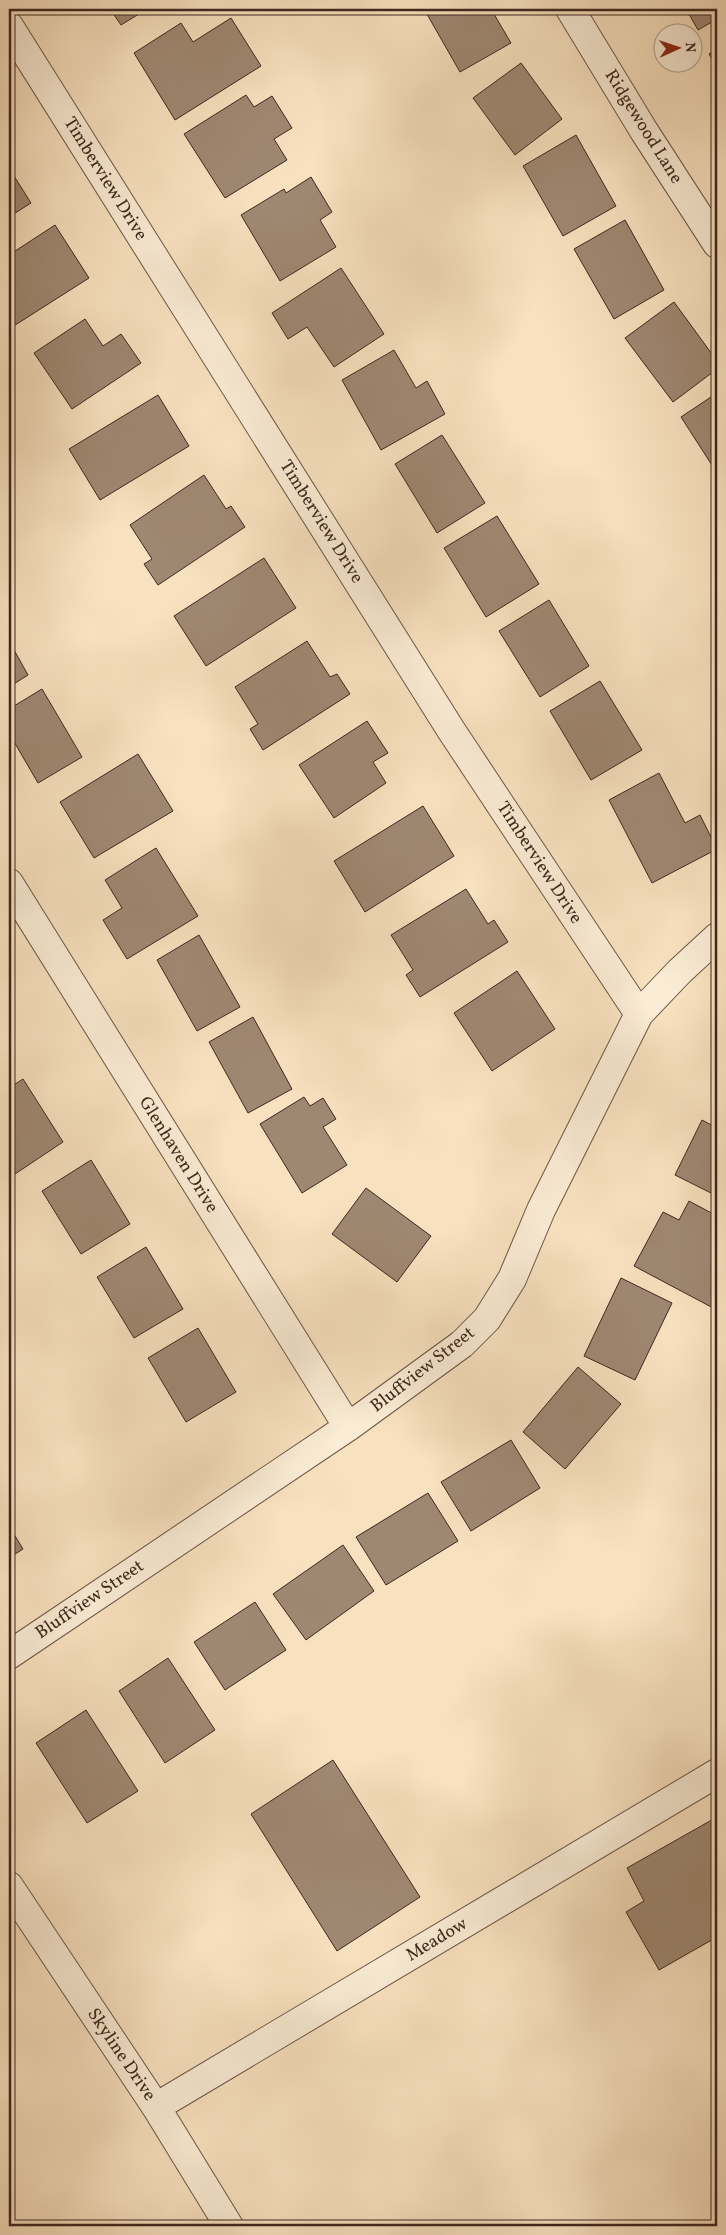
<svg xmlns="http://www.w3.org/2000/svg" width="726" height="2235" viewBox="0 0 726 2235" font-family="Vollkorn,serif">
  <style>
    .building { fill: #9f8872; stroke: #3e271e }
    .lines { fill: none; stroke-linecap: round; stroke-linejoin: round }
    .minor-casing { stroke: #6c5646; stroke-width: 30 }
    .minor { stroke: #faecd5; stroke-width: 28 }
    .labels { text-anchor: middle; dominant-baseline: central; stroke-width: 4; stroke-linejoin: round; paint-order: stroke }
    .street-label { font-size: 18px; fill: #3e271e; stroke: #faecd5 }
  </style>
  <rect width="100%" height="100%" fill="#f8e1bf"/>
  <filter id="stains"><feTurbulence type="fractalNoise" baseFrequency=".004" numOctaves="4"/><feColorMatrix values="0 0 0 0 .2 0 0 0 0 .09 0 0 0 0 .02 0 0 0 .5 -.17"/></filter>
  <radialGradient id="worn" r=".72"><stop offset=".6" stop-color="#630" stop-opacity="0"/><stop offset="1" stop-color="#630" stop-opacity=".3"/></radialGradient>
  <path class="building" d="M110,9h37l-26,16z
    M424,9h67l20,34 -51,29z
    M686,9h31v10l-19,11z
    M231,18l30,48 -86,54 -41,-67 47,-30 12,19z
    M717,48v19l-8,-13z
    M521,63l41,56 -47,36 -42,-57z
    M246,95l8,12 18,-11 20,32 -18,11 13,21 -62,38 -41,-64z
    M576,135l40,71 -53,30 -40,-70z
    M9,154l6,10 -6,4 22,35 -22,14z
    M311,177l21,35 -12,8 16,27 -56,34 -39,-66 43,-26 2,4z
    M625,220l39,70 -50,29 -40,-70z
    M55,225l34,53 -80,51v-74z
    M341,268l43,66 -50,33 -27,-40 -19,12 -16,-26z
    M674,302l43,59v8l-44,33 -48,-64z
    M85,319l18,27 18,-12 20,29 -69,46 -38,-56z
    M394,350l22,38 11,-7 18,33 -64,36 -39,-70z
    M717,393v80l-36,-56z
    M158,395l31,51 -89,54 -31,-51z
    M442,435l43,68 -48,30 -42,-69z
    M204,475l22,34 5,-3 14,21 -87,58 -14,-21 8,-5 -22,-34z
    M497,516l42,68 -53,33 -42,-69z
    M264,558l32,50 -90,58 -32,-50z
    M549,600l40,66 -49,31 -41,-66z
    M9,641l19,34 -19,12z
    M307,641l23,36 7,-3 13,20 -87,56 -13,-21 8,-5 -23,-37z
    M600,681l42,69 -51,30 -41,-69z
    M42,689l40,68 -44,26 -29,-50v-24z
    M367,721l21,32 -15,9 13,21 -52,35 -35,-53z
    M138,754l35,57 -79,47 -34,-56z
    M659,773l26,50 15,-8 17,34 -65,34 -43,-83z
    M423,806l31,50 -89,56 -31,-51z
    M156,848l42,68 -71,43 -24,-39 19,-12 -17,-28z
    M466,889l22,35 6,-4 14,22 -88,55 -14,-22 7,-5 -22,-35z
    M199,935l41,72 -43,24 -40,-71z
    M517,971l38,58 -63,42 -38,-58z
    M253,1017l39,72 -44,24 -39,-71z
    M23,1079l40,63 -54,36v-90z
    M304,1097l6,9 13,-8 13,21 -13,8 24,38 -45,28 -42,-69z
    M702,1120l15,8v68l-42,-21z
    M91,1160l39,64 -49,30 -39,-63z
    M366,1188l65,48 -34,46 -65,-48z
    M689,1201l28,15v94l-83,-44 29,-54 16,8z
    M146,1247l37,62 -49,29 -37,-61z
    M621,1278l51,25 -37,77 -51,-24z
    M198,1328l38,64 -50,30 -38,-64z
    M578,1367l43,37 -56,65 -42,-37z
    M511,1440l29,48 -69,43 -30,-49z
    M428,1493l30,48 -72,44 -30,-48z
    M9,1526l14,23 -14,9z
    M343,1545l31,46 -68,49 -33,-46z
    M255,1602l31,48 -61,40 -31,-48z
    M168,1658l47,72 -50,33 -46,-72z
    M86,1710l52,81 -51,32 -51,-80z
    M333,1760l87,137 -83,54 -86,-137z
    M717,1817v120l-58,33 -33,-58 18,-11 -17,-33z"/>
  <g class="lines">
    <g class="minor-casing">
      <path id="minor" d="M570,9l74,122 73,113
        M9,26l442,704 188,284
        M9,883l339,544
        M9,1655l339,-228 114,-83 25,-25 25,-40 29,-69 98,-196 41,-43 37,-34
        M9,1886l147,221 73,119
        M156,2107l561,-334"/>
    </g>
    <use href="#minor" class="minor"/>
  </g>
  <g class="labels">
    <g class="street-label">
      <text transform="translate(643 127) rotate(58)">Ridgewood Lane</text>
      <text transform="translate(105 179) rotate(58)">Timberview Drive</text>
      <text transform="translate(321 522) rotate(58)">Timberview Drive</text>
      <text transform="translate(539 863) rotate(57)">Timberview Drive</text>
      <text transform="translate(178 1155) rotate(58)">Glenhaven Drive</text>
      <text transform="translate(423 1370) rotate(-38)">Bluffview Street</text>
      <text transform="translate(90 1600) rotate(-34)">Bluffview Street</text>
      <text transform="translate(437 1940) rotate(-31)">Meadow</text>
      <text transform="translate(121 2055) rotate(56)">Skyline Drive</text>
    </g>
  </g>
  <rect width="726" height="2235" fill="none" stroke="#f8e1bf" stroke-width="30"/>
  <rect x="10" y="10" width="706" height="2215" fill="none" stroke="#3e271e" stroke-width="2.5"/>
  <rect x="15" y="15" width="696" height="2205" fill="none" stroke="#3e271e"/>
  <g transform="translate(678 48) rotate(87)"><circle r="24" fill="#faecd5" stroke="#af9d8c"/>
  <path d="M0-4L9 19L0 12L-9 19Z" fill="#8f2418"/>
  <text y="-8" font-size="14" font-weight="bold" text-anchor="middle" fill="#3e271e">N</text>
  </g>
  <rect width="100%" height="100%" filter="url(#stains)"/>
  <rect width="100%" height="100%" fill="url(#worn)"/>
</svg>
